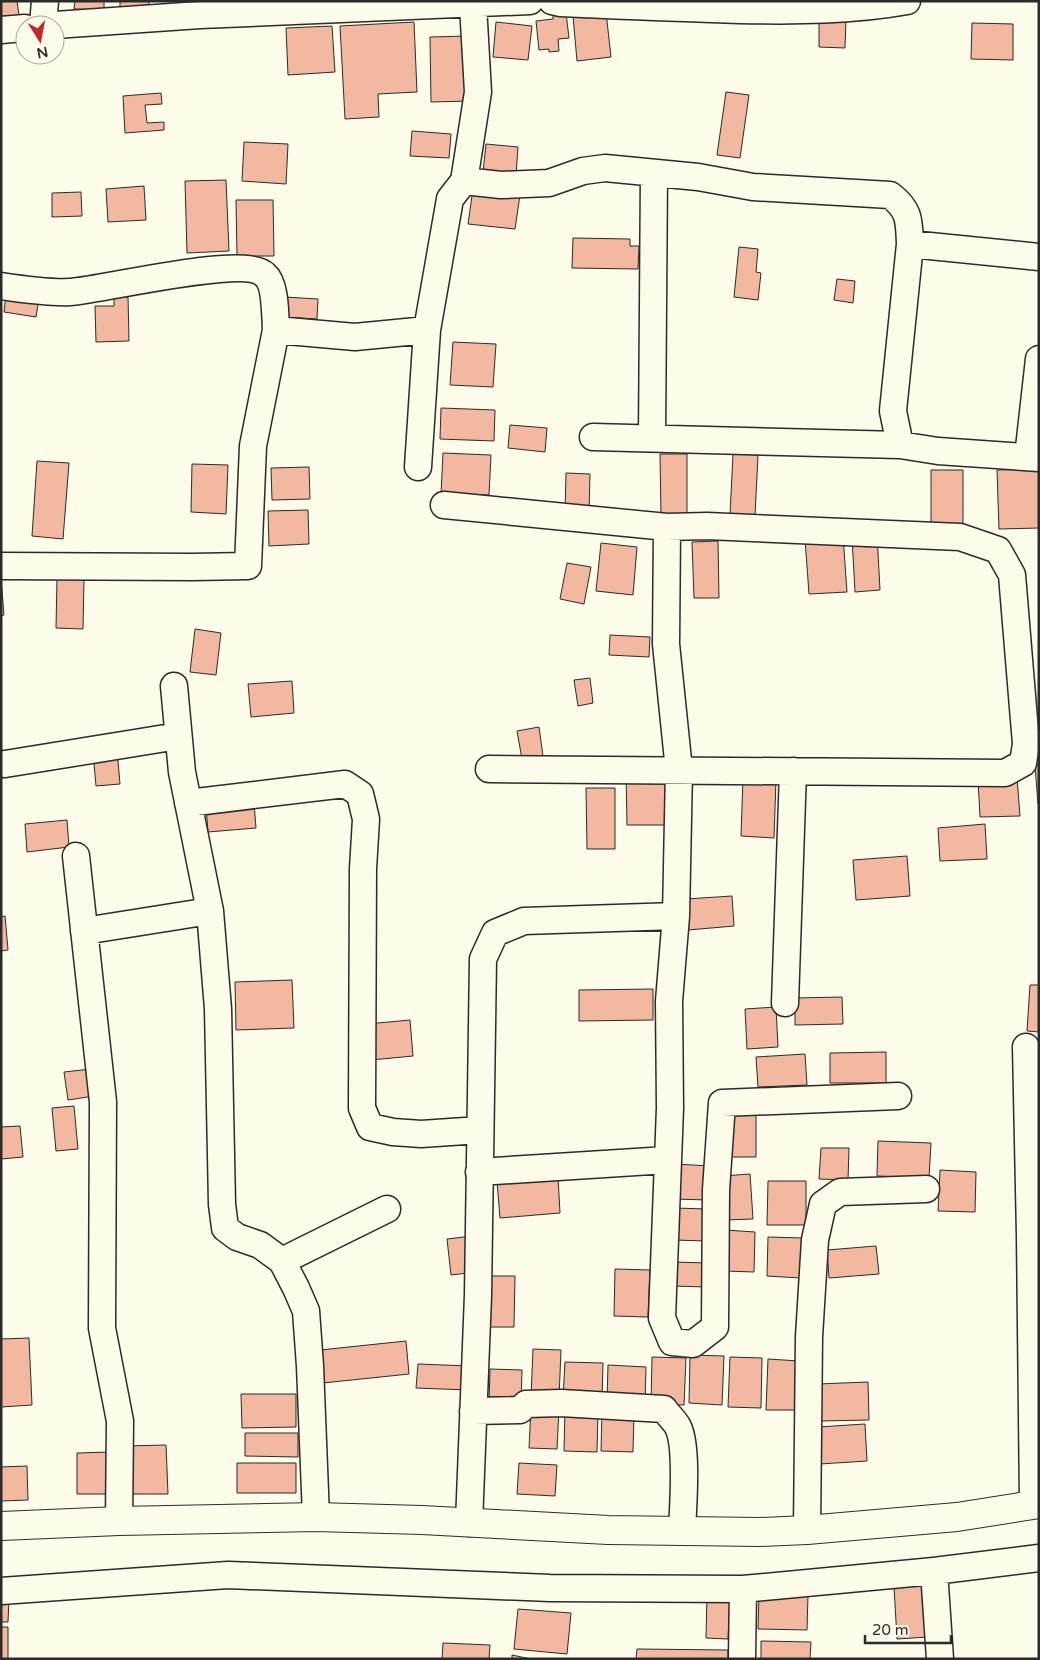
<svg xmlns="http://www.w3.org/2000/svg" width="1040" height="1660" viewBox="0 0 1040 1660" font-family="'Varela Round',sans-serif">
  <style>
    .building { fill: #f2b8a0; stroke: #2b2b2b }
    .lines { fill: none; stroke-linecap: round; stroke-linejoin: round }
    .street-casing { stroke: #2b2b2b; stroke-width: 29 }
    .secondary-casing { stroke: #2b2b2b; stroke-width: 30 }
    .street { stroke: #fdfbea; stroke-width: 26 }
    .secondary { stroke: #fdfbea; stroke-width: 28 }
  </style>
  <rect width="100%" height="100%" fill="#fdfbea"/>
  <path class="building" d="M1,1h16l2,14 -18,2z
    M75,1h29v9l-30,-1z
    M120,1h29v7l-29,-1z
    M606,12l5,45 -34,4 -4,-45z
    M566,13l3,25 -11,1 1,12 -10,1v-3l-10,1 -3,-29 17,-2v-4z
    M819,18l27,1 -1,29 -26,-1z
    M414,22l3,70 -39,2 1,23 -34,2 -5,-93z
    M496,22l36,4 -4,34 -35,-3z
    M972,23l41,1v36l-42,-1z
    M332,26l3,46 -47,3 -2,-47z
    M468,36l2,65 -39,1 -1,-65z
    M726,92l23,3 -9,63 -23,-3z
    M161,93l1,11 -17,1 2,18 17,-1v8l-39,3 -2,-37z
    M412,131l39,3 -2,24 -39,-2z
    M244,142l44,2 -2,40 -44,-3z
    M486,144l32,3 -2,28 -33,-3z
    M226,180l3,71 -42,2 -2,-72z
    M144,186l2,34 -38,2 -2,-33z
    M473,189l47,6 -5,34 -47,-5z
    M81,192l1,24 -30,1v-24z
    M236,200h37l1,56h-37z
    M573,238l57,1v7h9l-1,23 -66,-1z
    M739,247l19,2 -2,23 5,1 -3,27 -24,-3z
    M837,279l18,2 -2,22 -19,-3z
    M6,293l33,5 -3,19 -32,-5z
    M114,297h14l1,44 -33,1 -1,-36h19z
    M285,297l33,2 -1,20 -33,-2z
    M453,342l43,2 -3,43 -43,-2z
    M441,408l54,2 -1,31 -54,-2z
    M510,425l37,3 -2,24 -37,-4z
    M443,453l48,2 -2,40 -48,-1z
    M660,454h27v60h-26z
    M733,454l25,1 -3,61 -25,-1z
    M37,461l32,2 -6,76 -31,-3z
    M192,464l36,1 -2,49 -35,-2z
    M309,467l1,32 -38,1 -1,-32z
    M1039,469v59l-40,1 -2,-59z
    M931,470h32v56l-32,1z
    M566,473l24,1 -1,40h-24z
    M308,510l1,34 -40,2 -1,-35z
    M877,535l3,55 -25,2 -3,-55z
    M843,536l4,56 -38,2 -4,-55z
    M718,541l1,57h-25l-2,-56z
    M601,543l36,4 -4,48 -37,-4z
    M567,563l24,4 -7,37 -24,-5z
    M1,578l3,37 -3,1z
    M57,578l27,1 -1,50 -27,-1z
    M195,629l26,4 -5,42 -26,-3z
    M610,635l40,2 -1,20 -40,-2z
    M590,678l3,25 -15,3 -4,-26z
    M292,681l2,32 -43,4 -3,-33z
    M539,727l4,29 -21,3 -5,-28z
    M117,750l3,34 -24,2 -3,-34z
    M1039,765v39h-1l-3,-38z
    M626,772h40v53h-39z
    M1017,777l3,39 -40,1 -2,-38z
    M743,778l33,1 -2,59 -33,-2z
    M586,788h29v61h-28z
    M254,803l2,25 -48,4 -2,-26z
    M67,820l2,27 -42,5 -2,-28z
    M985,824l2,35 -47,2 -2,-33z
    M907,856l3,40 -54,4 -3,-40z
    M732,896l2,30 -46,4 -2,-31z
    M5,916l3,34 -7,1v-34z
    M292,980l2,48 -58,2 -1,-48z
    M1030,985h9v47l-12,-1z
    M653,989v31l-74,1v-31z
    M842,997l1,27 -48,1v-27z
    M776,1007l2,40 -31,2 -2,-40z
    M410,1020l3,36 -42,4 -4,-36z
    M886,1052v31h-56v-30z
    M805,1054l2,31 -49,2 -2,-30z
    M91,1069l3,27 -26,4 -4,-28z
    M74,1106l4,43 -22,2 -4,-43z
    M728,1113h28v44h-29z
    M20,1126l3,31 -22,2v-32z
    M878,1141l53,2 -2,35 -52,-2z
    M821,1148h28l-1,32 -29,-1z
    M675,1164l35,2 -1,34 -36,-1z
    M940,1170l36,2 -1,40 -37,-1z
    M750,1174l3,45 -28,1 -3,-44z
    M558,1177l2,36 -60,5 -3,-37z
    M768,1181h38v44h-39z
    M674,1208l34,1 -1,32 -34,-1z
    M725,1230l30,2 -1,40 -30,-1z
    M472,1236l5,36 -26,3 -4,-36z
    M768,1237l35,1 -2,40 -34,-2z
    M876,1246l3,28 -50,4 -2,-28z
    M674,1262l33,1 -1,24 -33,-1z
    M615,1269l35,1 -2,47 -34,-1z
    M483,1276h32l-1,51h-32z
    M29,1338l3,67 -31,2v-68z
    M406,1341l3,33 -86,9 -3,-33z
    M533,1349l28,1 -2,48 -28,-1z
    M690,1355l34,1 -2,49 -33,-2z
    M652,1357l34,1 -2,47 -33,-1z
    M730,1357l32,1 -1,50 -33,-1z
    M768,1359l31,2 -2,49h-31z
    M565,1362l38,1 -1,36 -39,-1z
    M418,1364l52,2 -2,24 -52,-2z
    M608,1365l38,2 -1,36 -38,-1z
    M490,1369l32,1 -1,35 -32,-1z
    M868,1382l1,38 -49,1 -2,-37z
    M241,1394h55v33l-54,1z
    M531,1408l28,1 -2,40 -28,-1z
    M565,1410l33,2 -1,40 -33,-1z
    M602,1412l32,1 -1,39 -32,-1z
    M865,1424l2,37 -47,3 -2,-37z
    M245,1433h53v24l-53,-1z
    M166,1445l2,49h-42l-1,-48z
    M111,1452v42h-34v-41z
    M237,1463h59v30h-59z
    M519,1463l38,2 -2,31 -38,-2z
    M27,1466l1,34 -27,1v-34z
    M925,1585l3,52 -31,2 -3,-52z
    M759,1594l49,1 -1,35 -49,-1z
    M707,1595h23l-2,44 -22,-1z
    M1,1599h8l-1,23h-7z
    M518,1609l53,4 -4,41 -53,-5z
    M1,1627h7v32h-7z
    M761,1641l50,1 -1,17h-49z
    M443,1643l47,2 -1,14h-47z
    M637,1649l91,1v9h-92z
    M512,1655l19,4h-19z"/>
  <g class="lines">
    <g class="street-casing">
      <path id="street" d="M552,1l9,2c60,3 119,5 179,7 56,1 112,1 167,-9
        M43,25l2,-24
        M55,25l145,-10 330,-14
        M1,30l24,-2
        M464,181l14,-89 -5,-87
        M910,244l129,13
        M1,286c20,3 50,7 69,6 34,-2 174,-38 195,-17 11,9 10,41 11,55
        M593,437l307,8
        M652,438l2,-265
        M1028,457l11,-98
        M418,467l9,-137
        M444,505l223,22 40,-1 253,11 38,13 14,25 14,169 -3,19 -18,10 -516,-4
        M667,527l-1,117 13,126 -3,146 -7,85 1,107 -8,210 10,24 21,2 22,-17 1,-137 6,-87 176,-7
        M1,566l191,1 56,-1 5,-120 23,-116 79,7 72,-7 23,-131 14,-18 37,4 48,-2 34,-12 22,-3 93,9 55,10 137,8c20,15 19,26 20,49l-17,167 7,34 38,6 101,7
        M174,686l8,86 28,139 8,98 4,195 3,24 12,9 23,8 22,16 14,27 10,23 4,55 6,151
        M5,764l173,-28
        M188,803l157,-19 15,10 6,25 -3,50 -1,239 8,19 23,5 28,2 59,-4
        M76,856l27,246 -1,226 18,93 -1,100
        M84,931l126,-20
        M785,1003l8,-232
        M1026,1047l4,189 3,269
        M479,1172l188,-12
        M282,1261l105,-52
        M473,1411l47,-1 6,-6 35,-1 103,6c4,6 11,12 14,18 10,20 5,80 4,104
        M469,1523l9,-228 5,-336 12,-26 29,-12 152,-5
        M807,1530l2,-193 6,-97 8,-36 17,-12 86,-3
        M934,1571l105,-13
        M743,1589l191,-18 6,88
        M1,1591l227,-16 322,13 193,1 -1,70"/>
    </g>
    <g class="secondary-casing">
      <path id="secondary" d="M1,1526l118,-5 197,-4 106,3 186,10 152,2 47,-2 150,-13 82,-13"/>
    </g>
    <use href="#street" class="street"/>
    <use href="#secondary" class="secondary"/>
  </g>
  <rect width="1040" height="1660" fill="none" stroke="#2b2b2b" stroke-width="5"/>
  <g transform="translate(40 40) rotate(169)"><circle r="24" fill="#fdfbea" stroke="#a9a89e"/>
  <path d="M0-4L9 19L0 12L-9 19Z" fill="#c62828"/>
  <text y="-8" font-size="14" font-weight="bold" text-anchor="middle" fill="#2b2b2b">N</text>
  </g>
  <path d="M865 1635v8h86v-8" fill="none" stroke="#2b2b2b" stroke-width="2.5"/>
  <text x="872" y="1635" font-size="15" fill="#2b2b2b" stroke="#fdfbea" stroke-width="4" paint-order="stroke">20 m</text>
</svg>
